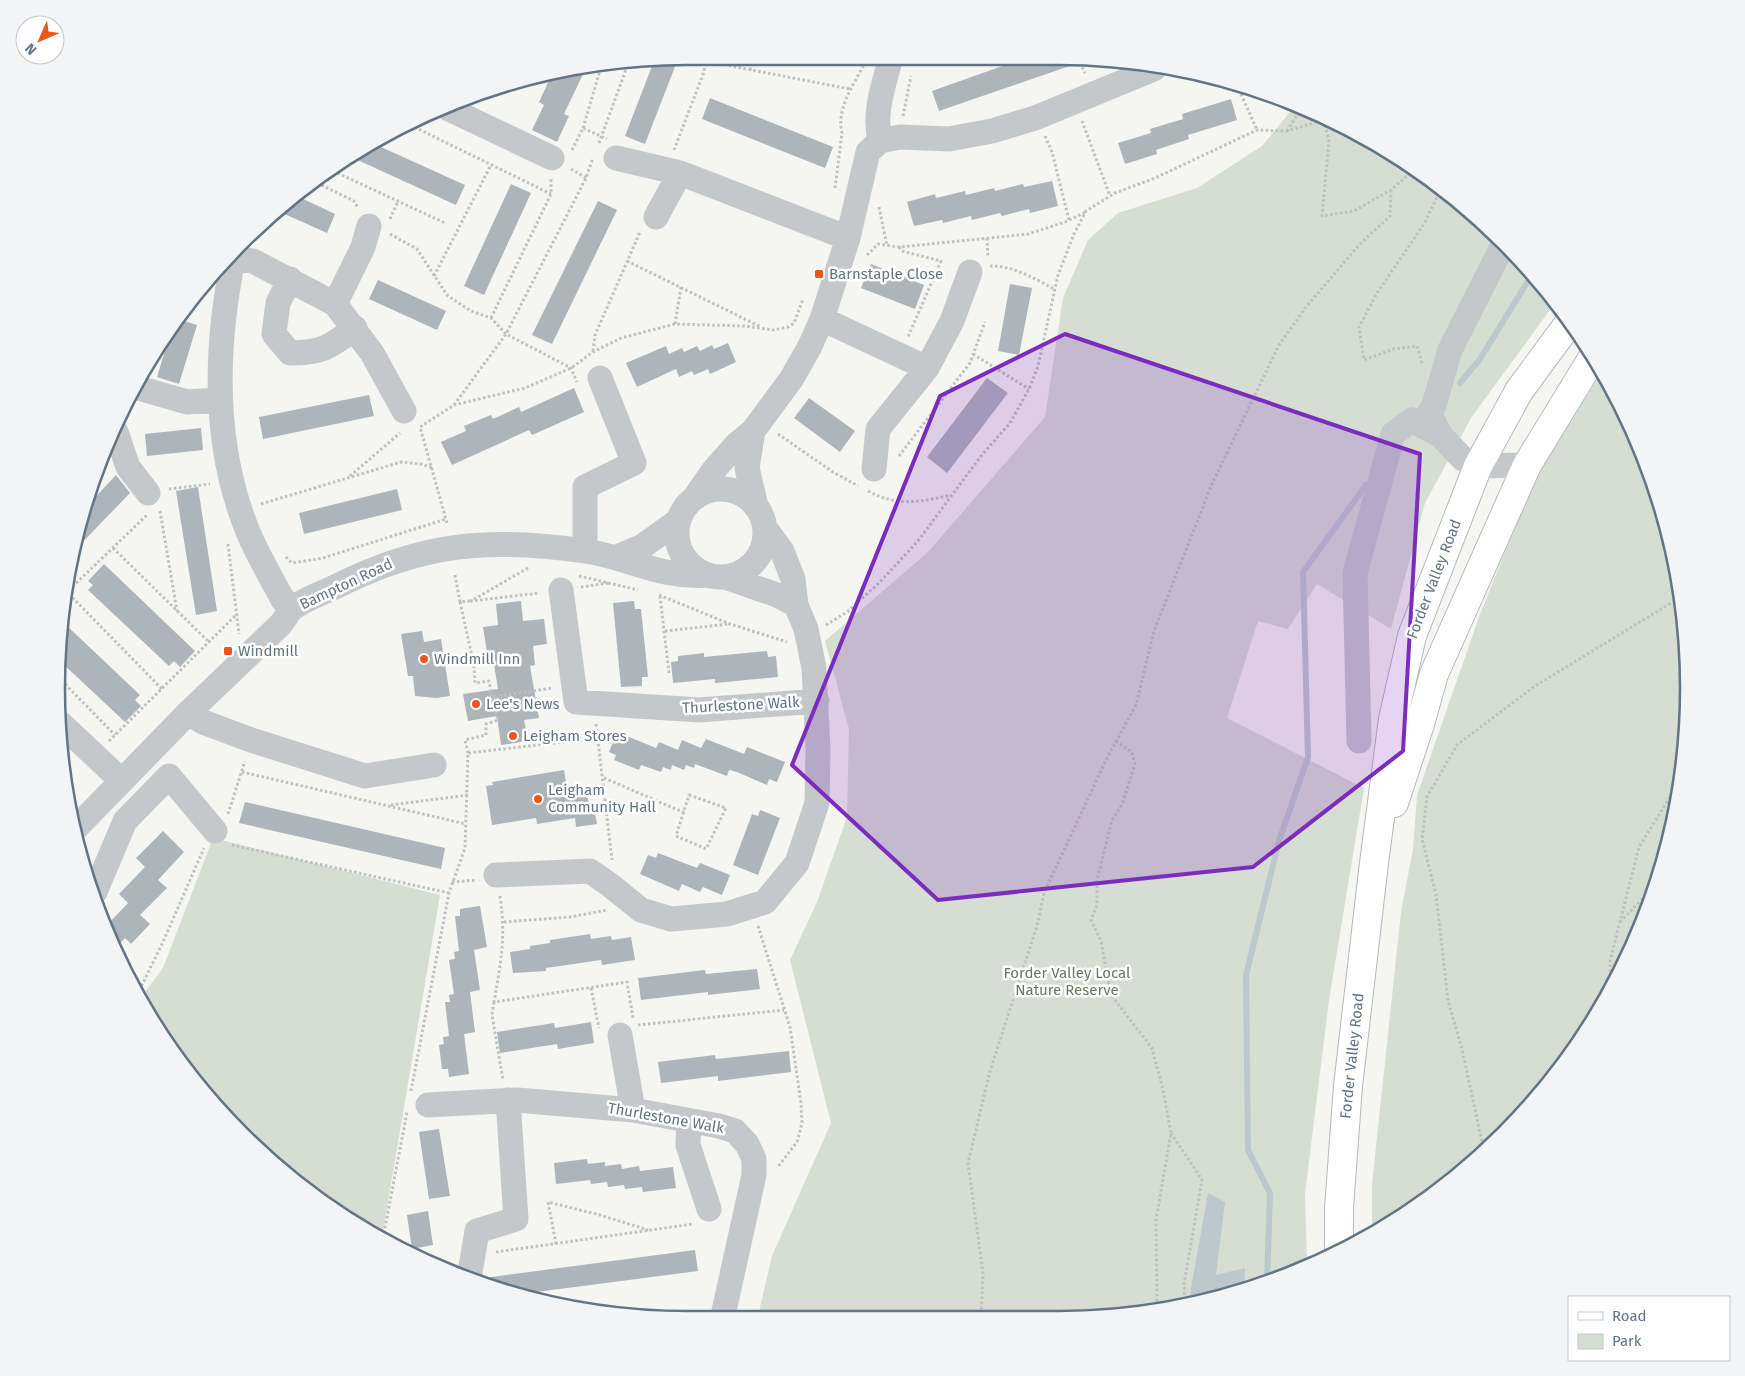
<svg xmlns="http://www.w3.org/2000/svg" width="1745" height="1376" viewBox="0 0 1745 1376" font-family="'Fira Sans',sans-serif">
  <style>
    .green { fill: #d6ddd2 }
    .water { fill: #bdc8cd }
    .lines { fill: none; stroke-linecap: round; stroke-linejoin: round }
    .stream { stroke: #bdc8cd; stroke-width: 6 }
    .building { fill: #adb4ba }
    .major-casing { stroke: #b5b9bd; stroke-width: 30 }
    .path { stroke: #bec0c2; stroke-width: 3; stroke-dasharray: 2.5 2.5; stroke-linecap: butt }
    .minor { stroke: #c5c8cb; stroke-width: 25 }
    .major { stroke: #fff; stroke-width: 28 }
    .marked { fill: #7b2cbf; fill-opacity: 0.2; stroke: #7b2cbf; stroke-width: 4; stroke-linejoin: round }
    .poi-dot { fill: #ec561b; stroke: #fff; stroke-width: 2 }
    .labels { text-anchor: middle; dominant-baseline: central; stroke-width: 5; stroke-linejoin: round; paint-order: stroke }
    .poi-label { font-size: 15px; fill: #637484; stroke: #fff; text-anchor: start }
    .street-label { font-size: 15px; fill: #637484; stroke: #fff }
    .park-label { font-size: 15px; fill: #667b62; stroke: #fff }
    .rim { fill: none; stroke: #637484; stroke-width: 2.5 }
  </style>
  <rect width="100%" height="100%" fill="#f5f6f1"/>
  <path class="green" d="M1295,106l78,35 69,46 90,84 23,32 -84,115 -46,85 -34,126 -74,-45 -29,45 -30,-8 -31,97 137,70 -35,212 -24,194 2,71 -47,21 -161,32 -342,2 15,-64 59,-133 -41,-163 27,-58 30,-85 2,-88 -24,-88 103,-89 117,-135 18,-119 25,-58 30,-27 79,-25 65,-42z
    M1603,371l52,114 28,120 4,124 -20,122 -43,116 -66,105 -84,91 -102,73v-52l29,-272 12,-63 4,-54 62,-178 58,-146z
    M213,838l227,57 -58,342 -45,-24 -96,-78 -100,-131 -2,-4 24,-32z"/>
  <path class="water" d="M1208,1193l17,9 -9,73 29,-7 -1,21 -55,11z"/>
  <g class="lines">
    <path class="stream" d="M1460,383l20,-24 53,-86
      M1267,1283l3,-90 -22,-43 -2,-175 33,-134 29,-84 -5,-185 63,-87"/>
  </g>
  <path class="building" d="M1028,57l58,1 1,2 -148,51 -7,-20z
    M663,60l13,4 -31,80 -20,-8 29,-75z
    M585,70l-21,44 5,2 -12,26 -25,-12 12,-25 -5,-3 13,-28z
    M710,98l123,49 -8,21 -123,-49z
    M1231,99l6,21 -49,15 1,4 -33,11 1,4 -32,10 -7,-21 33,-10 -1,-4 33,-10 -1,-5z
    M370,142l95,43 -9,20 -105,-48z
    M1052,181l6,25 -28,7 -1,-4 -27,7 -2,-3 -28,7 -1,-4 -28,7 -1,-3 -28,6 -7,-24 28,-8 1,4 29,-7 1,4 28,-7 1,3 28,-7 1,3z
    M511,184l20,9 -47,102 -20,-9z
    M299,197l36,17 -8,19 -47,-21z
    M598,201l19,9 -65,134 -20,-9z
    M871,264l53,21 -9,24 -54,-21z
    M378,280l68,31 -9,19 -68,-31z
    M1010,284l22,4 -13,67 -21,-4z
    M181,320l16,5 -18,59 -22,-7 13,-43z
    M728,343l8,19 -26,12 -2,-5 -14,6 -2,-4 -13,6 -3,-8 -39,18 -11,-24 40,-17 3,8 13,-6 2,4 13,-6 3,5 12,-6 2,4z
    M987,378l21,15 -61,80 -20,-16z
    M574,388l10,24 -52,23 -3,-5 -77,35 -11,-23 25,-11 -2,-5 27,-11 2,4 26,-12 2,5z
    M369,395l5,21 -111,23 -4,-22z
    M809,398l46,33 -15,21 -46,-34z
    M201,428l2,22 -56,6 -2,-22z
    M116,475l14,18 -56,58 4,-26 7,-17z
    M198,487l19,124 -21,4 -20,-124z
    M397,489l5,21 -98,24 -5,-21z
    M104,564l91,87 -15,16 -6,-6 -5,5 -81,-76 5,-5 -5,-4z
    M521,601l2,20 21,-2 3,25 -14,2 2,19 -5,1 9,52 -15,2 4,21 -27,4 -4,-29 -29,5 -5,-27 35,-5 -6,-37h-5l-4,-25 15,-2 -2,-21z
    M634,601l1,8h6l7,68h-6v9l-21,1 -8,-84z
    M65,624l75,71 -5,5 6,6 -16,16 -65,-61z
    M422,631l2,11 17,-3 9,57 -13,2 -22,-2 -2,-20h-5l-7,-42z
    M767,651l1,6 8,-1 2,21 -63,6v-4l-42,4 -2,-21 7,-1v-5l26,-3v4z
    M617,732l39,16 3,-6 19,8 4,-10 19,8 5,-9 38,15 3,-7 38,15 -8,20 -8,-3 -2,6 -30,-13 -8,-2 -2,6 -32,-12 -1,4 -8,-3 -2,5 -12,-5 -1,5 -8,-3 -2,5 -20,-7 -2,5 -25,-10 2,-5 -7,-3z
    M564,770l4,24 18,-3 3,13 4,-1 4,21 -21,3 -1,-9 -38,6 -1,-6 -44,7 -6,-39 7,-1 -1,-3z
    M245,802l200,46 -4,21 -202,-46z
    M760,810l20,8 -22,57 -25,-10 19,-51 6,2z
    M163,831l21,21 -26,28 9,8 -27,27 10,9 -19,20 -6,-6 -8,9 -9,-23 20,-21 -9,-9 26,-27 -9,-9z
    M658,853l39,15 3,-5 30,12 -8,20 -19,-8 -3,5 -18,-8 -3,7 -39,-17 8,-19 8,3z
    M480,906l7,41 -13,3 6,40 -10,2 5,40 -11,2 5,40 -20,3 -1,-8h-6l-3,-24 5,-1 -1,-7 6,-1 -4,-34h5l-1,-7 5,-1 -5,-34 6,-1 -1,-7 5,-1 -4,-35h5v-7z
    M590,934l1,5 20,-3 1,4 19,-3 4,23 -33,5 -1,-5 -55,8v3l-33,2 -3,-21 20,-3v-3l20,-3v-3z
    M757,969l3,20 -52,6v-3l-67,8 -3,-22 67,-8 1,4z
    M591,1022l3,21 -36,6 -1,-5 -57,9 -3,-21 57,-9 1,5z
    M789,1051l2,21 -73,9v-5l-57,7 -3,-21 57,-7 1,4z
    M439,1129l11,67 -21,3 -10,-67z
    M587,1159l1,5 17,-2v4l16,-2 1,5 17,-3 1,5 33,-4 3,21 -33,4 -1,-5 -17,2 -1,-4 -16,2 -1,-5 -16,2 -1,-4 -34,4 -2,-21z
    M428,1211l5,34 -21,4 -5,-34z
    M695,1250l3,21 -177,23 -38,-11 1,-5z"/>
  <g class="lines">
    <g class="major-casing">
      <path id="major" d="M1394,803l26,-79 14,-50 93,-209 66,-108
        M1339,1251v-43l9,-122 26,-223 19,-144 19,-83 66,-170 41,-75 50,-68"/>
    </g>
    <path class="path" d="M690,56l15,5 145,28
      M1078,58l7,15
      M912,64l29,-7
      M750,70l4,-14
      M1237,85l20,45
      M903,116l8,-40
      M1082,121l28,75
      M410,125l141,69
      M583,128l16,-54v-6
      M1287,131l10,-16 2,-8
      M1045,136l7,16 17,68
      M599,143l29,-79
      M572,150l11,-22 24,11
      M674,150l30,-78 2,-16
      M571,169l15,9
      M333,171l112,52
      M317,183l37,18 4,7
      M835,188l7,-55c-6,-23 11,-48 22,-68
      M879,207l8,39
      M390,219l8,-18
      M390,234l27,15 30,46 10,7 14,9 20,7 15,16 65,34 6,14
      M987,238l1,20
      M899,247l3,4 39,10 -33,76
      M867,255l11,-11 21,3 129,-13 37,-12 21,-10
      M627,261l134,66
      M990,266c21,-1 46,13 64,23
      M434,276l57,-111
      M491,318l60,-124v-15
      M675,324l6,-37
      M593,351l2,-16 45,-103
      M973,354l56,35
      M1422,363l-5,-17 -24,3 -29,11 -5,-33 18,-34 47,-69 18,-37
      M454,405l52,-71 80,-156 7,-20
      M778,434l55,38 25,14
      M899,456l71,-93 15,-41
      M350,476l50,-43
      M169,489l41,-5
      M868,491c29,16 53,11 83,4
      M261,504l140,-42 20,2 12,4
      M160,511l17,100
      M447,523l-27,-96 34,-22 71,-17 46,-20 22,-16 28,-14 54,-14 69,2 30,4 14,-3 6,-4 9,-24
      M228,544l11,90
      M113,548l96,94
      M286,557l6,6 31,-5 123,-39
      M528,568l-57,33 69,-8
      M455,575l5,27 11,-1
      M579,576l59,14
      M581,587l27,-4
      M69,590l79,-76
      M69,594l93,95
      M659,595l71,29 57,18
      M660,596l9,77
      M460,602l14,64 1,17 14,-2 3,16 61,-9
      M826,625l21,-13 32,-29 39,-42 63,-85 29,-33 19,-34 9,-23 20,-91 16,-41 12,-23 29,-18 40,-15 102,-48 30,1 37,-11 5,21 -7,75 32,-5 37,-21 24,-21
      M665,631l64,-7
      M58,677l57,58
      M596,724l16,136
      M109,741l127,-126
      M1116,741l16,11 3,12 -13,40 -10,16 -15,60v25l-6,15 10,21 10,54 41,53 11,42 8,43 -15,87 1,87
      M468,753l-3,-13 21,-5v-11l12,-4 -6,-23
      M242,772l224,52
      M604,778l81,35
      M689,795l37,13 -20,41 -30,-13z
      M391,805l77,-10
      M228,814l17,-53
      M232,845l217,48
      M452,882l25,-2
      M500,896c6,41 1,66 -6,106l133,-20 6,36
      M504,922l66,-5 37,-7
      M1620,922l33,-34
      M758,926l32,101 11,76 1,20 -5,19 -20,26
      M1611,987l-1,-26 29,-114 39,-63
      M591,988l8,40
      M137,995l26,-53 41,-94
      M494,1002l-2,13 11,65
      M638,1025l146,-15
      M411,1091l38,-198 16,-45 3,-95 130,-15
      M1171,1133l31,47 -18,104 1,17
      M1484,1151l-22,-102 -14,-48 -12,-107 -14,-55 5,-42 30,-52 78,-59 146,-89
      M383,1238l24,-126
      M556,1244l-8,-42 52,13 48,15
      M496,1252l197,-28
      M981,1319l2,-46 -15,-110 22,-92 47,-145 7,-33 62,-133 30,-55 18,-74 58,-147 67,-139 27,-38 53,-62 31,-29 1,-26"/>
    <path class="minor" d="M449,109l103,49
      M880,141c-7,-28 4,-57 11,-84
      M616,158l64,15 168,65
      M656,217l24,-44
      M235,250c-20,93 -24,191 13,282 10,23 23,46 35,68l10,8
      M233,259l20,2 82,43 37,49 32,58
      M290,279l-12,24 -4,31 16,19c32,0 40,-6 65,-25
      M335,304l28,-57 6,-21
      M822,319l105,49
      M135,387l52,15 32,-2
      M753,431l-6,37 9,38
      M116,432l12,35 20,26
      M1441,436l-12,-23 5,-8 16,-55 53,-105
      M874,469l4,-40 49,-61 25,-47 18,-49
      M677 533a44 44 0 1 1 88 0a44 44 0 1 1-88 0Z
      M695,497l18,-26 23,-26 17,-14 39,-53 18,-32 12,-27 26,-81 20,-86 12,-11 20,-4 49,2 43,-8 43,-13 119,-49
      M585,551v-64l49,-24 -34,-85
      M617,557l26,-11 36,-26
      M725,577l52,18 19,10
      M561,590l15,112 123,8 118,-9
      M188,713l15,9 48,18 114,36 69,-11
      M61,724l61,57
      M1359,741l-4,-168 38,-139 19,-14 29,16 22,23 15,7 49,-1
      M75,829l113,-116 93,-89c4,-5 7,-12 12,-16 11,-9 30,-15 44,-22 86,-43 153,-49 248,-35 43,6 76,28 122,24
      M496,875l94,-4 20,14 31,25 30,9 56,-5 38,-12 32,-39 20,-60 1,-54 -4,-81 -8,-39 -10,-24 -3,-26 -11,-28 -17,-23
      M95,892l30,-71 44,-45 46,55
      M620,1035l13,75
      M428,1105l89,-5 116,10 86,16 16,5 12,13 7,15v16l-32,145
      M689,1121l-1,24 21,64
      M469,1279l8,-48 39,-12 -8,-119"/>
    <use href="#major" class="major"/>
  </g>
  <path class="marked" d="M1065,334l355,120 -17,297 -150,116 -315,33 -146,-135 148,-369z"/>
  <g class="poi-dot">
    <rect x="814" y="269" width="10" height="10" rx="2.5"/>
    <rect x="223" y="646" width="10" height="10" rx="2.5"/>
    <circle cx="424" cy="659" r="5"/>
    <circle cx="476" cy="704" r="5"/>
    <circle cx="513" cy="736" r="5"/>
    <circle cx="538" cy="799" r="5"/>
  </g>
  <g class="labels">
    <g class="poi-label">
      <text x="829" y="274">Barnstaple Close</text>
      <text x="238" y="651">Windmill</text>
      <text x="434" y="659">Windmill Inn</text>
      <text x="486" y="704">Lee's News</text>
      <text x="523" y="736">Leigham Stores</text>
      <text x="548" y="790">Leigham<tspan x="548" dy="17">Community Hall</tspan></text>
    </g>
    <g class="street-label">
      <text transform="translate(1434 579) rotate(-69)">Forder Valley Road</text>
      <text transform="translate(346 584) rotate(-25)">Bampton Road</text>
      <text transform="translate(741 705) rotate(-3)">Thurlestone Walk</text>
      <text transform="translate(1352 1056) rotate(-84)">Forder Valley Road</text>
      <text transform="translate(666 1118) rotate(10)">Thurlestone Walk</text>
    </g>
    <g class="park-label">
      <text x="1067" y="973">Forder Valley Local<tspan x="1067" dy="17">Nature Reserve</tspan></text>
    </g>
  </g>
  <path d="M0 0H1745V1376H0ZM688 65H1057A623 623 0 0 1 1680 688V688A623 623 0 0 1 1057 1311H688A623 623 0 0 1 65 688V688A623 623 0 0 1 688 65Z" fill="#f3f4f5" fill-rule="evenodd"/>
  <path class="rim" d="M688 65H1057A623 623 0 0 1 1680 688V688A623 623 0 0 1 1057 1311H688A623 623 0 0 1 65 688V688A623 623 0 0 1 688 65Z"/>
  <rect x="1568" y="1296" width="162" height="65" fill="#ffffff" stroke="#c1c7ce"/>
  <rect x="1578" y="1312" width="25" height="8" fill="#ffffff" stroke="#c1c7ce"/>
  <text x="1612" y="1321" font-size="15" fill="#637484">Road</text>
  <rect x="1578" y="1334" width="25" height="15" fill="#d6ddd2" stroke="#c1c7ce"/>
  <text x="1612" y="1346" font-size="15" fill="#637484">Park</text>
  <g transform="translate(40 40) rotate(225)"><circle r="24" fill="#ffffff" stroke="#c1c7ce"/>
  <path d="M0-4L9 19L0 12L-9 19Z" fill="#ec561b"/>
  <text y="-8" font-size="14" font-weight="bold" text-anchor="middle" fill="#637484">N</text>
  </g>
</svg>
